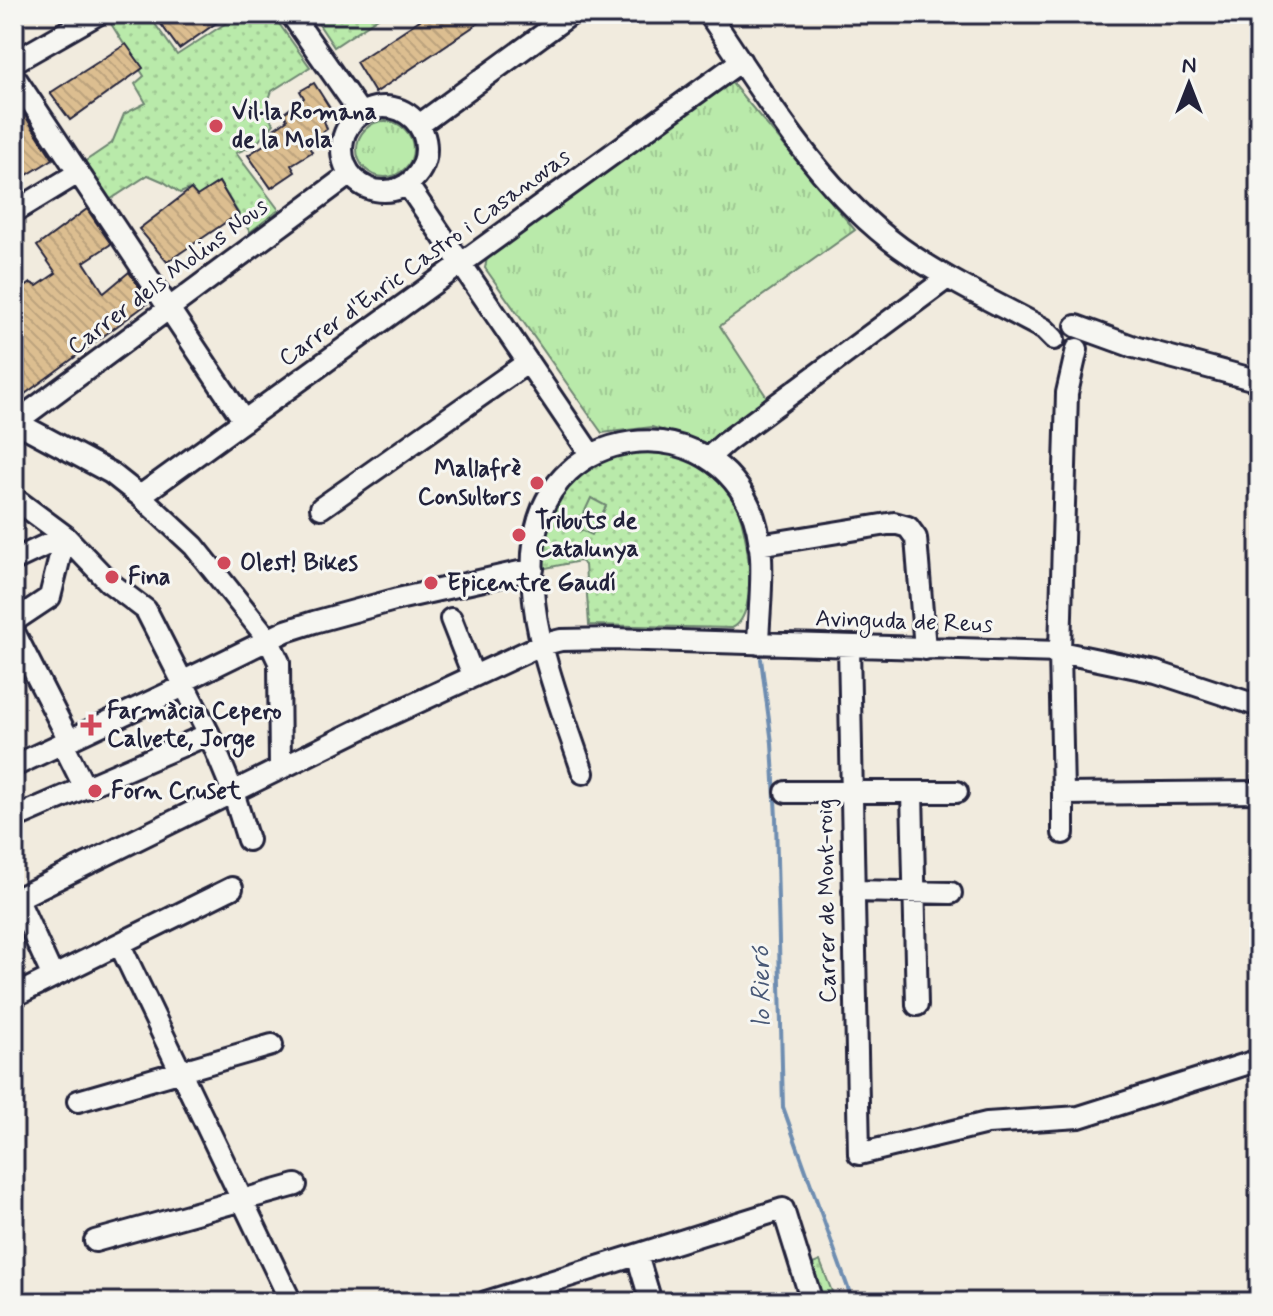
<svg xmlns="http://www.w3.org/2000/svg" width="1273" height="1316" viewBox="0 0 1273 1316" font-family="Mynerve,sans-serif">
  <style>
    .grass { fill: url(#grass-tufts); stroke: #6e8672; stroke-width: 2 }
    .park { fill: url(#park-dots); stroke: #6e8672; stroke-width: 2 }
    .garden { fill: #b9eaaa; stroke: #6e8672; stroke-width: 2 }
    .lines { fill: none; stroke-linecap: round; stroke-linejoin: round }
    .stream { stroke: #6e8db1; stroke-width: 4 }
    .building { fill: url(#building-back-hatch); stroke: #22223b; stroke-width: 2 }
    .minor-casing { stroke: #22223b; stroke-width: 26 }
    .minor { stroke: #f6f6f2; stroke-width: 20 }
    .poi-dot { fill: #d1495b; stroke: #f6f6f2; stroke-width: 3 }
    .labels { text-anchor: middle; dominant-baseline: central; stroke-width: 6; stroke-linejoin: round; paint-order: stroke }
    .poi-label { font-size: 24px; font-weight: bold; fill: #22223b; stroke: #f6f6f2; text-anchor: start }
    .street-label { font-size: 24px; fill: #22223b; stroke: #f6f6f2 }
    .water-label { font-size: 26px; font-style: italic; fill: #485876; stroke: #f6f6f2 }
  </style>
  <defs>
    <pattern id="grass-tufts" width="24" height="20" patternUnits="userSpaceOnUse" patternTransform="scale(2)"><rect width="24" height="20" fill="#b9eaaa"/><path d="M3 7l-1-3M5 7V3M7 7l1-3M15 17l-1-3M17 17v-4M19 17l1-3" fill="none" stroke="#9fc893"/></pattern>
    <pattern id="park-dots" width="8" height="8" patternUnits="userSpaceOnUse" patternTransform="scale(2)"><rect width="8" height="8" fill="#b9eaaa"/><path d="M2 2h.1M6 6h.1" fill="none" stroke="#9fc893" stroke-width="1.8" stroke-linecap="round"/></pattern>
    <pattern id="building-back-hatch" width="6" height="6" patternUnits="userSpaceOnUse" patternTransform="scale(2)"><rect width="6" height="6" fill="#dcbe90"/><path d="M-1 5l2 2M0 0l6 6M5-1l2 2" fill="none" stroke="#bca37d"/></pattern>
  </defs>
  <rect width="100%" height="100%" fill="#f1ebde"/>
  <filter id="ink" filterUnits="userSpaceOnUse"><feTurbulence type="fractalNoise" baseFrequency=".0125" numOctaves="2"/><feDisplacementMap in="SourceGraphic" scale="16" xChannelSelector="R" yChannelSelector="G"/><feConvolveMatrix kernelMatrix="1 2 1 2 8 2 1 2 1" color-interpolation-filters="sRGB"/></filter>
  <g filter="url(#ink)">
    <path class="grass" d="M731,82l124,148 -135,96 48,73 -62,45 -54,-17 -50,6 -117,-165 2,-10z
      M357 149a28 28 0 1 1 56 0a28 28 0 1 1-56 0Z"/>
    <path class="park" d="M121,14h27l29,41 63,-41h32l38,53 -38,24 -8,21 10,12 -19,21 -19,8 43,57 -29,22 -31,-50 -22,15 -7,-8 -10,4 -16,-11 -16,-7 -40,26 -24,-39 28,-19 12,-29 22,-11 -11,-19 9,-8 -36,-57z
      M312,14h72l-50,33z
      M644,451c33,1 68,15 87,43 16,24 31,121 1,134l-143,-3 -4,-60 -5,-4 -39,8c2,-47 21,-100 72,-114 10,-2 21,-3 31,-4z
      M820,1261l16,41h-14l-14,-36z"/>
    <path class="garden" d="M591,498l15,8 -14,29 -15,-7z"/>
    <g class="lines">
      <path class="stream" d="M761,659l11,84 4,75 7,289 70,195"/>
    </g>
    <path class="building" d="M167,14h62l-50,35 -21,-29z
      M429,14h63l-117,79 -19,-31z
      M126,44l17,24 -73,52 -20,-27z
      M314,83l19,30 -9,8 3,8 -20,15 5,8 -21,13 4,7 -24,16 -23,-33 22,-14 -5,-6 22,-15 -3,-7 20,-15 -4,-7z
      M14,99l39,60 -39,24z
      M219,182l19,32 -71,48 -28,-33 52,-40 6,7z
      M87,209l24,35 -27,18 20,31 25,-21 19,28 -1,4 -133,98v-107l17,-12 6,3 19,-13 -19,-27z"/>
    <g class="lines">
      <g class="minor-casing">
        <path id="minor" d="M291,14l70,100
          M709,14c56,82 110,175 192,234 45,32 95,55 143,81l10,10
          M14,62l84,-48
          M14,76l230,345
          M342 149a42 42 0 1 1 84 0a42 42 0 1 1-84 0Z
          M419,125l152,-111
          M407,184l184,271
          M14,212l64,-39
          M1076,326l58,21 125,34
          M1077,349l-10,44 -7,259 3,142 196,-2
          M14,421l97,52 29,23 54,50 74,93 11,23 1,107
          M16,422l334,-248
          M708,458l18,-16 220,-163
          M140,496l601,-435
          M14,498l51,38 44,46 37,28 63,124 24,58 15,48
          M321,508l207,-146
          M759,545l135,-22 14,4 8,11 9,111
          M14,560l51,-24
          M451,619l22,56
          M14,621l36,-24 15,-61
          M14,632l55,108
          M849,646l10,508 128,-31 92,-6 180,-57
          M63,744l22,44
          M14,766l170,-80v-5l102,-50 28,-9 84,-23 135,-30
          M583,773c-25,-77 -61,-155 -48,-237 17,-109 166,-130 214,-31 20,41 10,95 9,139
          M786,792h171
          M912,792l5,213
          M14,818l195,-84
          M1063,833v-39
          M853,891l98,2
          M17,898l36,79
          M14,900l361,-178 166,-77 20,-5 52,-1 447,13 96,20 103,34
          M120,945l171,357
          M14,996l218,-108
          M78,1101l194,-56
          M95,1241l201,-56
          M637,1255l14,47
          M486,1302l297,-93 29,93"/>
      </g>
      <use href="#minor" class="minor"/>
    </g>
  </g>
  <g class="poi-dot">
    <circle cx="216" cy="126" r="8"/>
    <circle cx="537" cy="483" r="8"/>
    <circle cx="519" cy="535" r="8"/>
    <circle cx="224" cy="563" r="8"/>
    <circle cx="112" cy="577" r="8"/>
    <circle cx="431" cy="583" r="8"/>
    <path d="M87 713h8v8h8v8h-8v8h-8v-8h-8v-8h8z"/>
    <circle cx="95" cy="791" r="8"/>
  </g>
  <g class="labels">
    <g class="poi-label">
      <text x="232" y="112">Vil·la Romana<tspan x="232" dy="28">de la Mola</tspan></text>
      <text x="521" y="469" text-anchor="end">Mallafrè<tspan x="521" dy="28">Consultors</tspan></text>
      <text x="535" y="521">Tributs de<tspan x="535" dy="28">Catalunya</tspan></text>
      <text x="240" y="563">Olest! Bikes</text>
      <text x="128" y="577">Fina</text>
      <text x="447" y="583">Epicentre Gaudí</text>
      <text x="107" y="711">Farmàcia Cepero<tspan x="107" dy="28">Calvete, Jorge</tspan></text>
      <text x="111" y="791">Forn Cruset</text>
    </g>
    <g class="street-label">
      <text transform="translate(425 258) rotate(-36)">Carrer d'Enric Castro i Casanovas</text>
      <text transform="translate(168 277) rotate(-37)">Carrer dels Molins Nous</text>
      <text transform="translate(904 622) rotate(2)">Avinguda de Reus</text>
      <text transform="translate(827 901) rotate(-91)">Carrer de Mont-roig</text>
    </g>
    <g class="water-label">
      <text transform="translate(762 987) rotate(-91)">lo Rieró</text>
    </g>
  </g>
  <rect width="1273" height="1316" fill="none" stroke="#f6f6f2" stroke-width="48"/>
  <rect x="24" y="24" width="1225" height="1268" fill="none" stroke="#22223b" stroke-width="3" filter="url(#ink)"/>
  <g transform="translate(1189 84)" stroke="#f6f6f2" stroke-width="6" paint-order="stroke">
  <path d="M0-6L14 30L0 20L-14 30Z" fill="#22223b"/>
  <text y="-12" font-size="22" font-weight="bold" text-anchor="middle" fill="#22223b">N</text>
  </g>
</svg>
